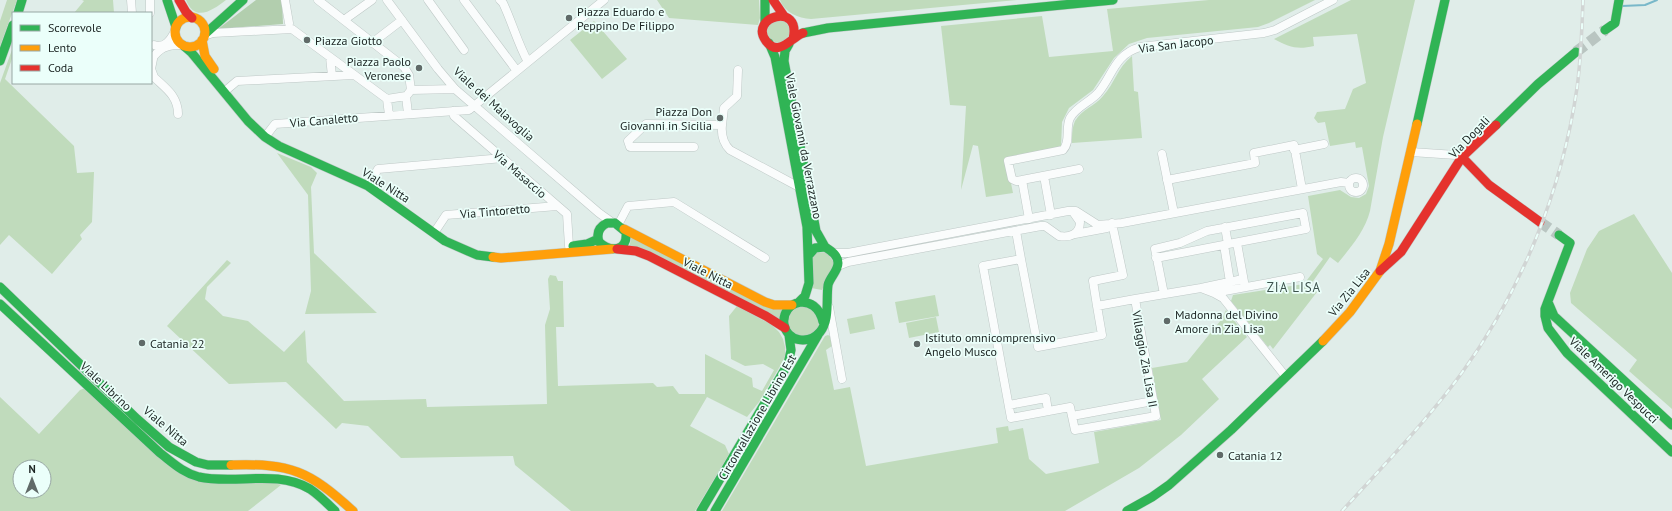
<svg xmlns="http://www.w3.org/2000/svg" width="1672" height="511" viewBox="0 0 1672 511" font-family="'PT Sans',sans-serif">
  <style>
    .green { fill: #c0dbbc; fill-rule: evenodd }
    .forest { fill: #b2ceae }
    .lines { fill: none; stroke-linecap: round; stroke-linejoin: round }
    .stream { stroke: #79b8c9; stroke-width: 2 }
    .secondary-tunnel { stroke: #b9c5c1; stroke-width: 11; stroke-dasharray: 11 5.5; stroke-linecap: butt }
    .street-casing { stroke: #bec8c6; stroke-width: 9 }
    .fast-casing { stroke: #bec8c6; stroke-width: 10 }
    .slow-casing { stroke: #bec8c6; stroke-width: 10 }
    .jam-casing { stroke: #bec8c6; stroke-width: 10 }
    .street { stroke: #fafcfc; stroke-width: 8 }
    .fast { stroke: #30b455; stroke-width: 9 }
    .slow { stroke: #ff9f0a; stroke-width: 9 }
    .jam { stroke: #e5322d; stroke-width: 9 }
    .rail-casing { stroke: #d1d5d4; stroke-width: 3.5 }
    .rail { stroke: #ebfffa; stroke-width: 2; stroke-dasharray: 6; stroke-linecap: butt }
    .poi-dot { fill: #606a68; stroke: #ebfffa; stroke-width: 1.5 }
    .labels { text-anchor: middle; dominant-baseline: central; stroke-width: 3.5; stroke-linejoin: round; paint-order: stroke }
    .poi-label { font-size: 12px; fill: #1b2422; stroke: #ebfffa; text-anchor: start }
    .street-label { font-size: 12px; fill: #1b2422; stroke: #ebfffa }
    .neighbourhood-label { font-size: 13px; letter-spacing: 1px; fill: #3c514c; stroke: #ebfffa }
  </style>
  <rect width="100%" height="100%" fill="#e0ede9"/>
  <path class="green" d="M7,0h10l-17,46v-25z
    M82,0h31l1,13h-40l10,-12z
    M186,0h40c-13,10 -31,23 -40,0z
    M657,0h102l1,18 -2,7 -89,-7z
    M780,0h237l-206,19c-13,-1 -26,-6 -31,-19z
    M1209,0h106l-46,23 -11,4 -111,11 -18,6 -15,14 -21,32 -24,18 -7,14 -1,25 -55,11 7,35 -27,4 -8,-51 -5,-1 -12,45 5,-84 -16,-1 -9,-79 101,-10 7,41 64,-6 -6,-42z
    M1351,0h64l-32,137 -13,74c-5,20 -19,36 -32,52l-8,-6 -21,30 8,5 -44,57 -3,-4 -2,2 -37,-46 2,-6 71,-11 19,-25 -6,-5 -9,-58 32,-6 11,7 8,1 7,-4 3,-8 -7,-39 -6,1 -1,-6 -25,4 -5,-24 -7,1 -4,-5 3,-6 28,-3 8,-20 13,-6 -9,-49 -44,3 1,9c-17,4 -25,1 -40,-7z
    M784,19l8,13 -11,12 -12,-4 -3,-12 2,-4z
    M594,21l33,38 -25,20 -32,-39z
    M13,47v9l-8,23 69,67 3,27 17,-1 -2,50 -12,13 2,4 -30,35 -43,-39 -9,10v-162z
    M1132,56l2,35 4,1 4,46 -70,5c0,-8 0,-15 3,-22 7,-12 20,-15 28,-25 12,-13 14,-28 29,-40z
    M277,153l34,14 6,6 -6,14 3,66 63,60 -72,1 6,-23 -3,-96z
    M1634,214l38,59v136l-43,-38 8,-11 -66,-57 -1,-10 17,-44 12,-18z
    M632,236l150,73 -3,11 -150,-73z
    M827,252l7,11 -12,27 -11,-2v-27l5,-8z
    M227,260l4,3 -24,24 -2,12 18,17 25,5 36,31 21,-22 2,32 37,39 82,-2 1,8 120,-3 -2,-79 5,-16 -2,-30 2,-4 6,1 2,5h5v6l1,40h-8l2,59 95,-3 4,4 16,-1 6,8h26v-40l47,24 1,9 9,4 12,-21 -11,-6 -18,2 -14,-7 -2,-43 8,-10 35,19 7,7 4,7 2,8v8l-2,6 -24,41 -12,15 -40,-20 -17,29 35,19 4,9 -34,57h-124l-56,-46 -2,-9 -112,2 -33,-32 -26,-3 -6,6 -50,-47 -57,2 -62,-58z
    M935,295l4,21 -40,7 -4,-21z
    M800,305l16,5 3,16 -8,9h-16l-7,-10 2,-12z
    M1226,310l21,27 -45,42 17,20 -38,36 -42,33 -74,43h-343l103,-175 3,-1 2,1 2,10 -6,4 8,40 16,-3 16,79 132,-23 -2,-15 12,-2 1,5 14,-3 6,31 17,15 53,-11 -5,-31 67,-12 -9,-52 35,-6 34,-42z
    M872,314l3,15 -25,5 -3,-15z
    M936,317l3,15 -30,6 -3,-15z
    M85,388l94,83 86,9 16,5 -33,26h-248v-114l39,37 41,-44zM20,467h24v24h-24z"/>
  <path class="forest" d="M256,0h26l1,24 -65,5z"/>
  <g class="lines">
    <path class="stream" d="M1622,6l23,-1 12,-5"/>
    <path class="secondary-tunnel" d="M1576,52l29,-22
      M1540,222l19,13"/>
    <g class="street-casing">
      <path id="street" d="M131,0l1,13
        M150,0v13
        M285,0l4,23
        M318,0l86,67 5,8 2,15
        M387,0l51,69 17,20 144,124 14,10
        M428,0l36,50
        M464,0l53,71
        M500,0l3,3c9,19 15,41 25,59
        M344,20l28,-20
        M204,36l9,-3 79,-4 95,70
        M372,43l30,-23
        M154,45c11,4 17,-6 21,-14
        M155,55c7,-9 16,-10 27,-10
        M330,57l2,19
        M153,59l-2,10 3,8
        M151,74c12,13 27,20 27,40
        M224,92l13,-11 116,-6
        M408,94l3,-4 44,-1
        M453,111l1,5 113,98 2,32
        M389,115l-2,-16 19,-3 2,18
        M722,125l2,-17 13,-12 1,-26
        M265,137l10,-13 194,-14 135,-110
        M694,147h-64l-2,-6 18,-17 76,1c-1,10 1,18 8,25l69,37
        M1294,150l30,-6
        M1411,152l45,3 6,2
        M1162,154l12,59
        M1044,176l7,39
        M1349 185a7 7 0 1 1 14 0a7 7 0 1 1-14 0Z
        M1022,180l-6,1 -4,-2 -4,-18 55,-11c8,-8 2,-22 7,-32 6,-11 20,-16 28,-25 15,-18 16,-38 42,-46l124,-14 11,-3 58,-30
        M1167,180l88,-17 -1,-10 40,-8 8,44
        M368,186l10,-17 125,-11
        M1029,219l-7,-39 57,-11
        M618,225l10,-19 46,-4 91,56
        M1225,227l3,17
        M1016,231l5,28 -38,7 28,152 59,-11 5,23 81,-14 -21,-117 66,-11 13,5 9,5 63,79
        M434,233l12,-18 111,-9
        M1075,234l32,-6
        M1237,243l8,44
        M1224,245l6,37
        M834,253h14l220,-42h8l22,14 24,-2 219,-41 8,1
        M1156,258l150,-29 -3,-16 -96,18 -27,12 -25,6 9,45
        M1021,259l17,88 64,-12 -5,-29 38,-7
        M838,266l10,-4 193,-36h4l14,10c11,2 21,-2 21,-14l-7,-10
        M1201,288l42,-9
        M1214,293l86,-16
        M1097,306l-4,-25 30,-6 -11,-52
        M829,307l13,72
        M1009,405l37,-7 2,13
        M1072,416l81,-15"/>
    </g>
    <g class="fast-casing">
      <path id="fast" d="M167,0l9,27
        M765,0v23
        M18,13l4,-13
        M1605,30l10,-7 4,-23
        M803,33l25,-5 285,-28
        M205,34l38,-34
        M769,43l6,14 32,170 2,56 -4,13 -6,6
        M789,44l-4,7 -1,10 32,170 9,16
        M184,46l7,6 57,69 17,16 14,9 89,40 77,55 32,14 16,2
        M0,61l13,-36
        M1417,124l28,-124
        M1496,125l42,-41 38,-32
        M607,223h8l11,9c2,19 -15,21 -27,10 -3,-9 0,-15 8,-19z
        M1559,235l11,8 -25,66v7l3,12 19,25 105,99
        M573,246l14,-2 11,-5
        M808,256l7,-8 10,-1c6,4 13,8 13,16 0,8 -8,14 -10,22 -2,15 2,35 -8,47 -11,13 -33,10 -36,-8 -3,-24 32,-33 39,-2
        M0,287l137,132 32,28 27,15 12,3h23
        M1548,302l6,14 118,109
        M0,304l160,149c12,9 23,20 39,24 36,8 77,-8 111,12 9,6 17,14 25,22
        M701,511l87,-147 3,-14 -2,-15
        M715,511l103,-176
        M1127,511l25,-14 17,-12 62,-55 92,-89"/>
    </g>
    <g class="slow-casing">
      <path id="slow" d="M175 32a15 15 0 1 1 30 0a15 15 0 1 1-30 0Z
        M202,40l3,16 9,13
        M624,229l141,73 9,3h18
        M493,257l8,1 111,-9
        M1323,341l27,-29 30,-41 9,-27 28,-120
        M231,465c60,-2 78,6 122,46"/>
    </g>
    <g class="jam-casing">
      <path id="jam" d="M179,0l7,12 6,6
        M773,0l11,16
        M793,39c9,-38 -45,-22 -27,2 3,4 8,8 14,6 8,-2 15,-11 23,-14
        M1462,157l27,28 51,37
        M617,249l19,2 13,5 117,60 19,12
        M1380,271l21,-19 61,-95 34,-32"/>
    </g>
    <use href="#street" class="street"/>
    <use href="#fast" class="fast"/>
    <use href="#slow" class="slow"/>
    <use href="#jam" class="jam"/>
    <g class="rail-casing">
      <path id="rail" d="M1342,511c41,-45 83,-88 119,-137 61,-84 101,-184 116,-286 4,-29 5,-59 6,-88"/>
    </g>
    <use href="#rail" class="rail"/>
  </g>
  <g class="poi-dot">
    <circle cx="569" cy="18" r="4"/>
    <circle cx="307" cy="40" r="4"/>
    <circle cx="419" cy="68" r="4"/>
    <circle cx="720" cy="118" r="4"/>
    <circle cx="1167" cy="321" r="4"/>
    <circle cx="142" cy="343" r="4"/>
    <circle cx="917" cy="344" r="4"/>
    <circle cx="1220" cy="455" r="4"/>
  </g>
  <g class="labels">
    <g class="poi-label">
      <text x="577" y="11">Piazza Eduardo e<tspan x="577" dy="14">Peppino De Filippo</tspan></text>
      <text x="315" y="40">Piazza Giotto</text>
      <text x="411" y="61" text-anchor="end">Piazza Paolo<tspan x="411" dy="14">Veronese</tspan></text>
      <text x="712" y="111" text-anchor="end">Piazza Don<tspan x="712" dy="14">Giovanni in Sicilia</tspan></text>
      <text x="1175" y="314">Madonna del Divino<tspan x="1175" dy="14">Amore in Zia Lisa</tspan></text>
      <text x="925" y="337">Istituto omnicomprensivo<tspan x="925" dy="14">Angelo Musco</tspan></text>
      <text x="150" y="343">Catania 22</text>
      <text x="1228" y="455">Catania 12</text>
    </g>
    <g class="street-label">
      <text transform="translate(1176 44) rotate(-7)">Via San Jacopo</text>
      <text transform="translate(494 104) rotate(42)">Viale dei Malavoglia</text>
      <text transform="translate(324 120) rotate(-5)">Via Canaletto</text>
      <text transform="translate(1469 137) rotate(-46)">Via Dogali</text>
      <text transform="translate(804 146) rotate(79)">Viale Giovanni da Verrazzano</text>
      <text transform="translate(520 174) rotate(41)">Via Masaccio</text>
      <text transform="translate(386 185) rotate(32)">Viale Nitta</text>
      <text transform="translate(495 211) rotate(-5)">Via Tintoretto</text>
      <text transform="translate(708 273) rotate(27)">Viale Nitta</text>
      <text transform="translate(1349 292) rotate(-51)">Via Zia Lisa</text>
      <text transform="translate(1145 359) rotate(80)">Villaggio Zia Lisa II</text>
      <text transform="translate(1614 380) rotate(44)">Viale Amerigo Vespucci</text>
      <text transform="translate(106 386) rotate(43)">Viale Librino</text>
      <text transform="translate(757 417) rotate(-60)">Circonvallazione Librino Est</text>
      <text transform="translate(166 426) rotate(40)">Viale Nitta</text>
    </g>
    <g class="neighbourhood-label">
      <text x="1294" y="287">ZIA LISA</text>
    </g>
  </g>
  <rect x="12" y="12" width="140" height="72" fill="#ebfffa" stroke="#98a7a4"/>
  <rect x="20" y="25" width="20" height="6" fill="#30b455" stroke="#98a7a4"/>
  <text x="48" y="32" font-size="12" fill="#1b2422">Scorrevole</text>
  <rect x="20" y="45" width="20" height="6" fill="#ff9f0a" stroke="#98a7a4"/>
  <text x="48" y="52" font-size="12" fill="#1b2422">Lento</text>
  <rect x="20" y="65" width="20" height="6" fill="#e5322d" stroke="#98a7a4"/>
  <text x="48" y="72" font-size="12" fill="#1b2422">Coda</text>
  <g transform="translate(32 479)"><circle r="19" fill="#ebfffa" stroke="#98a7a4"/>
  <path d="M0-3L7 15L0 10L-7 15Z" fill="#606a68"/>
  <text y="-6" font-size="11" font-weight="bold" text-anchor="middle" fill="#1b2422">N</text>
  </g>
</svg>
